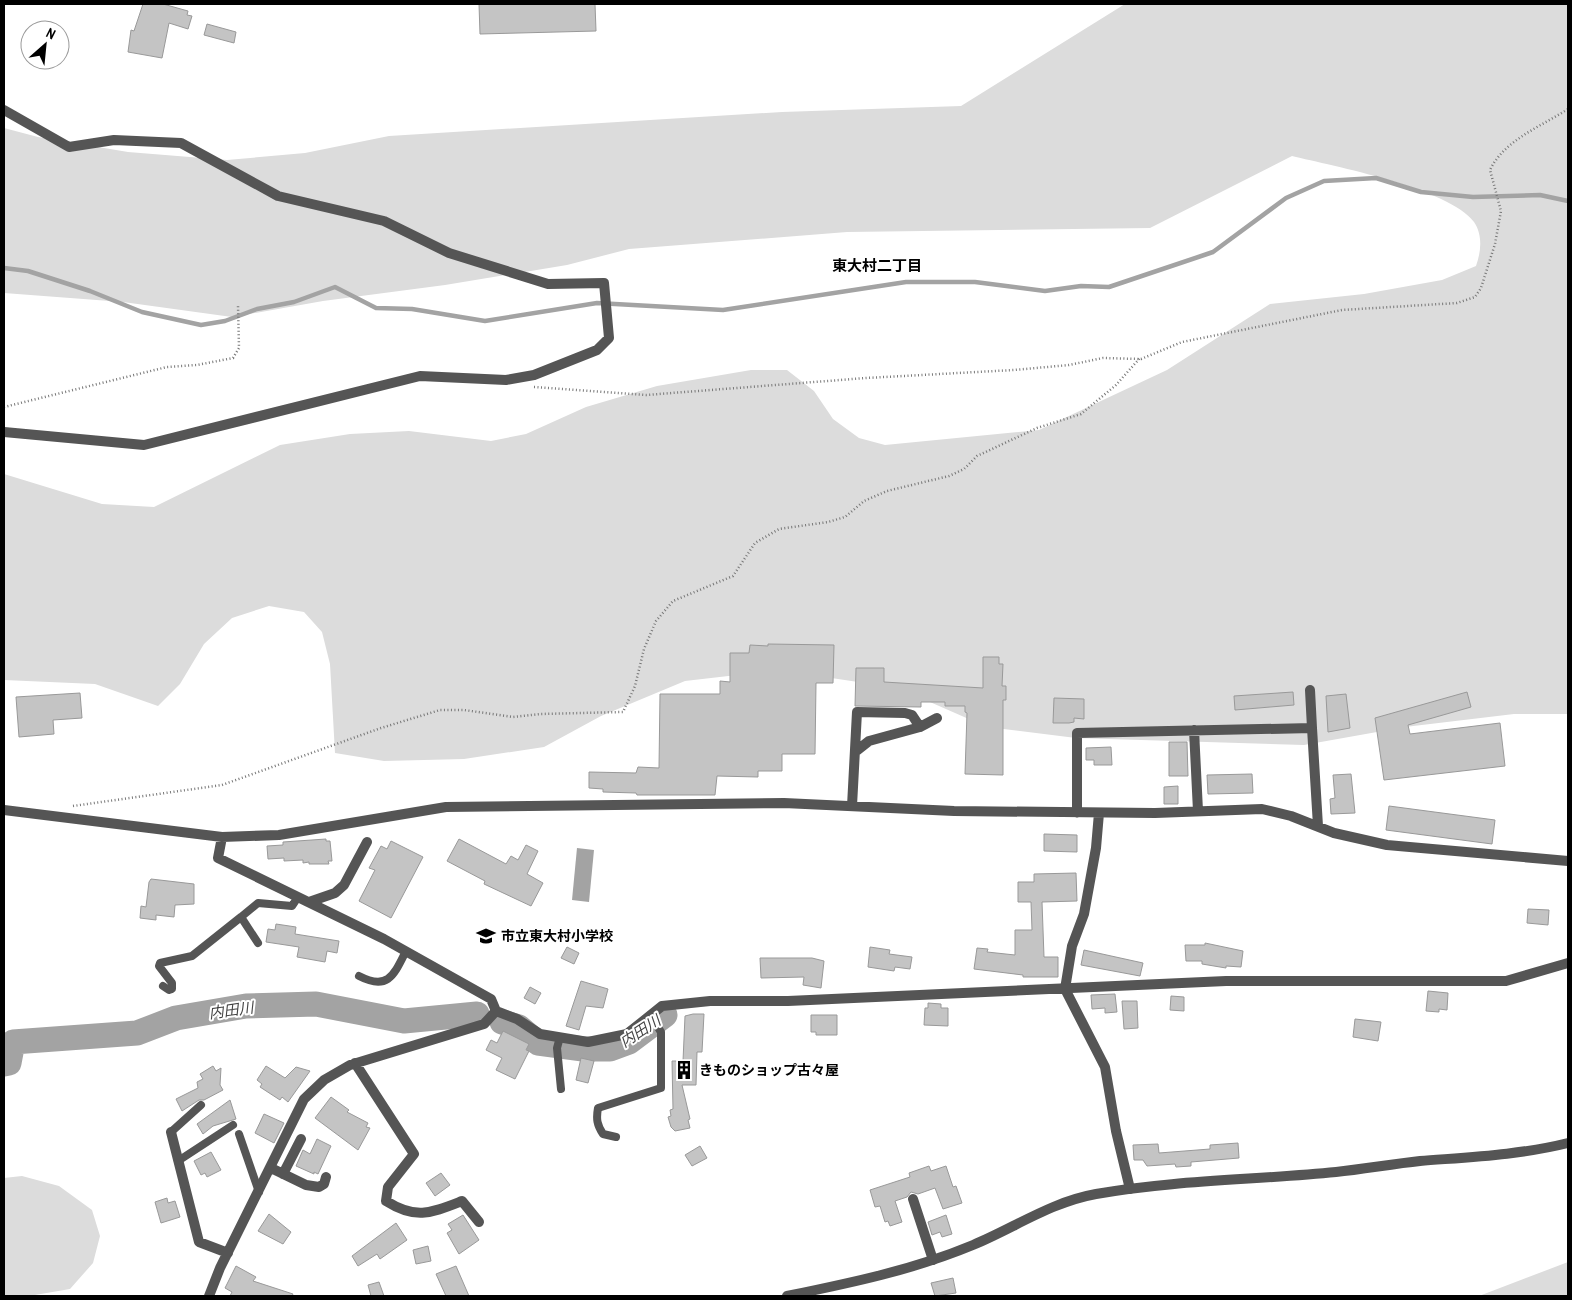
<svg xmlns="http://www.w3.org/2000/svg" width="1572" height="1300" viewBox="0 0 1572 1300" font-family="'Archivo Narrow','Noto Sans JP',sans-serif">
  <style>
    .green { fill: #dcdcdc }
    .water { fill: #a3a3a3 }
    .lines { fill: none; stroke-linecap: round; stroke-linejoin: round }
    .stream { stroke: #a3a3a3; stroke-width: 4.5 }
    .river { stroke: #a3a3a3; stroke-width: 25 }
    .building { fill: #c4c4c4; stroke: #999 }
    .path { stroke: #777; stroke-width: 2.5; stroke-dasharray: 1 2.5; stroke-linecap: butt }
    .service { stroke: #555; stroke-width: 8 }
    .minor { stroke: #555; stroke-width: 10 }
    .tertiary { stroke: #555; stroke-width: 10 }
    .labels { text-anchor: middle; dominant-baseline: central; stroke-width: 4; stroke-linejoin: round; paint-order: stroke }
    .poi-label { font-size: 14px; font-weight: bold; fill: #000; stroke: #fff; text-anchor: start }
    .neighbourhood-label { font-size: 15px; font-weight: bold; fill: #000; stroke: #fff }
    .water-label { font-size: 15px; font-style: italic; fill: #444; stroke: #fff }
  </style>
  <rect width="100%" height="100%" fill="#fff"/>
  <path class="green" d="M1125,4h443v710h-54l-109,13 -101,18 -228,-7 -89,-11 -89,-39 -80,-12 -81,-1 -52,6 -84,35 -57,31 -80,12 -80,2 -49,-8 -5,-89 -8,-32 -18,-20 -35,-6 -37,12 -28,26 -24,40 -22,22 -63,-22 -91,-4v-206l98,30 52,3 126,-62 70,-11 59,-3 82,10 35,-7 60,-27 71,-21 94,-16h36l27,21 19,28 26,19 26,7 154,-15 128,-60 103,-66 94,-10 78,-14 34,-14c5,-14 7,-31 -2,-44 -25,-34 -141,-56 -182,-66l-142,72 -303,4 -218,17 -62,16 -122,20 -122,16 -91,16 -109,-15 -119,-9v-165l34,9 90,15 99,8 78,-7 84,-17 393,-24 179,-6z
    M22,1176l37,10 33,24 8,26 -7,27 -23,26 -41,7h-25v-118z
    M1568,1262v34h-89z"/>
  <path class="water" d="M577,848l17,2 -5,52 -17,-2z"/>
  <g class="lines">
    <path class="stream" d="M4,268l24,3 62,20 52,21 59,13 24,-4 32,-12 37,-7 41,-15 41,21 36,1 73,12 112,-18 126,7 183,-28h69l70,9 36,-5 28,1 104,-35 73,-54 38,-17 52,-3 45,14 52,5 67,-2 28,6"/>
    <path class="river" d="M502,1022l17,5 19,16 45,6h27l19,-7 36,-27
      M4,1064l5,-1 4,-21 124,-9 39,-15 70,-12 70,-2 88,17 73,-7"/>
  </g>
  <path class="building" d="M143,4h20l25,7 -1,4 5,1 -4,13 -19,-6 -7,35 -34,-6 3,-22 3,1z
    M479,4h116l1,27 -116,3z
    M207,24l29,8 -2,11 -30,-8z
    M768,644l66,1 -1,38h-17l-1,71h-33v17h-24v6l-41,-1 -2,19h-78l-1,-2 -33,-1v-3l-14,-1v-16l47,1 2,-6 21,1 1,-74h60v-13l10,1v-29h19l1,-8 18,1z
    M983,657h16v7h4l-1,22h4v14h-3v75l-38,-1 2,-61 -2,-1v-6h-20v-4h-24v5l-66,-1 1,-38h28v14l99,6z
    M1293,692l1,13 -59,5 -1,-14z
    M1467,692l4,15 -63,18 2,9 90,-11 5,43 -121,14 -9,-62z
    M80,693l2,25 -29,2 1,14 -35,3 -3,-40z
    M1346,694l4,34 -22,4 -2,-36z
    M1054,698l30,1v20l-10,-1v4l-5,1h-16z
    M1169,742h18l1,34h-19z
    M1111,747l1,18h-18v-5h-8v-12z
    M1252,774l1,19 -45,1 -1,-19z
    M1351,774l4,39 -24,1 -1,-15 5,-1 -2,-23z
    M1178,786v18h-14v-17z
    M1389,806l106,14 -3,24 -106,-14z
    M1044,834l33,1v17l-33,-1z
    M326,839v2h4l2,20h-4l1,3h-20v-2l-6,1v-3l-19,1v-3l-16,1 -1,-13 16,-1v-3z
    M459,839l47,25 5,-8 7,4 8,-15 12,6 -11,23 16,9 -12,23 -47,-22 1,-3 -38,-20z
    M391,841l32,16 -32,61 -32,-17 16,-31 -6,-2 12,-22 6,3z
    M1076,873l1,28 -35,1 2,55h14v20h-35v-2l-49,-6 3,-21 11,1 -1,3 28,3v-25h17l-1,-28h-13v-20h16v-8z
    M151,879l43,5v20l-19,1 -1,12 -18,-2v5l-16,-2 1,-12 5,1 3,-25z
    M1528,909l21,1 -1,15 -21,-2z
    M276,924l20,3 -1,7 44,7 -2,12 -10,-2 -2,11 -28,-5 2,-10 -33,-5 2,-13 7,1z
    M1205,943l38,8 -2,16 -15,-1v2l-24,-4v-3h-16l-1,-16h20z
    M567,947l12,6 -5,11 -13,-6z
    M870,947l20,3 -1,4 23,3 -2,12 -15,-2 -1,4 -26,-4z
    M1084,950l59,13 -3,13 -59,-11z
    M760,958h52l12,3 -3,27 -18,-3 1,-8 -43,1z
    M581,981l27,8 -5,19 -17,-2 -7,24 -13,-4z
    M530,987l11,6 -6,11 -11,-6z
    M1428,991l20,2 -1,17 -8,-1v3l-13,-1z
    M1115,994l2,18 -12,1v-5l-13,1 -1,-14z
    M1171,996l13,1v14l-14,-1z
    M1122,1001h15l1,27 -14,1z
    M928,1003l13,1v4h7v18l-24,-1 1,-17h3z
    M693,1014h11l-2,38h-5l-1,33h-14l8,34 -2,1 2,8 -15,3 -4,-4 -3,-10 3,-1 -1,-6 3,-1 -1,-48h11l2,-45z
    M811,1015h26v20h-21v-3h-5z
    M1355,1019l26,3 -3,19 -25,-4z
    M503,1031l26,13 -3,6 3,1 -14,28 -19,-9 6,-12 -16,-8 5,-10 6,3z
    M581,1058l13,3 -6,22 -12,-3z
    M213,1066l3,5 5,-3 -1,17 3,5 -19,10h-5l-17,11 -6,-12 22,-11 -1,-6 6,-3 -3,-5z
    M266,1066l19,12 11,-11 14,4 -22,31 -6,-5 -2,3 -20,-13 2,-3 -5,-4z
    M331,1097l18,13 -2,2 21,11 -2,4 4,1 -12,22 -43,-32z
    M230,1100l6,19 -23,7 -10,8 -6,-10z
    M264,1114l20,9 -10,20 -19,-10z
    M317,1139l14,7 -13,28 -4,-2v2l-18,-8 7,-16 7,4z
    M1238,1143l1,15 -48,4v4l-15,1 -1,-3 -28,2 -4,-6h-9l-1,-15 25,-1 1,9 51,-4v-4z
    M700,1146l7,12 -15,8 -7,-11z
    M211,1152l10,18 -14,7 -2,-4 -4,2 -7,-14z
    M929,1166l2,5 15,-5 7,21 3,-1 6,17 -19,6 -8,-21 -17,6 -7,-2 -4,5 -12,4 7,21 -12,4 -2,-5 -3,1 -5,-16 -5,1 -5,-17 40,-13 -1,-4z
    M441,1173l9,12 -15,11 -9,-13z
    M167,1198l1,5 7,-2 5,16 -19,6 -6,-21z
    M269,1214l22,18 -8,12 -25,-13z
    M463,1215l16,25 -20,14 -12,-21 5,-3 -4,-6z
    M946,1215l6,19 -10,3 -2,-5 -8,3 -4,-13z
    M396,1223l11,17 -27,19 -3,-5 -19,12 -6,-10z
    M428,1246l3,15 -15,3 -3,-14z
    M236,1266l20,11 -3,4 40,13 -1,2h-62l2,-4 -7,-4z
    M456,1266l13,30h-23l-10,-22z
    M953,1278l3,15 -21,3 -4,-13z
    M379,1282l5,14h-13l-3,-11z"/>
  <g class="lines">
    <path class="path" d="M534,387l112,8 220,-17 148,-8 55,-5 34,-7 38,1 41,-17 160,-32 115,-7 18,-6 6,-9 14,-44 6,-33 -11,-41c14,-30 52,-44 78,-61
      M4,407l163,-40 30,-2 36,-7 6,-10 -1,-43
      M73,806l149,-21 159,-57 59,-18h24l49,7 27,-3 83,-2 12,-26 9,-37 12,-28 17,-20 60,-25 22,-33 24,-14 49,-7 17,-5 19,-16 23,-10 62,-15 15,-7 13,-13 60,-28 44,-14 35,-29 24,-27"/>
    <path class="service" d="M258,943l-17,-26 17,-14 34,3 6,-9
      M359,976c29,15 35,-1 47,-25
      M163,986l6,4 3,-1v-6l-13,-17 1,-3 32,-7 49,-39
      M560,1037l-3,11 4,41
      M171,1132l30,-27
      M239,1134l20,58
      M616,1137l-13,-3c-6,-9 -7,-15 -5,-26l63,-20v-56l-11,-17
      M178,1161l55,-36"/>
    <path class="minor" d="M4,110l65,37 45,-7 67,3 97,53 106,25 65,32 99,31 56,-1 5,55 -12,12 -63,25 -28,5 -86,-4 -276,69 -140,-13
      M1310,690l2,38
      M920,727l17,-9
      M1194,730l4,81
      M852,806l5,-94 48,1 7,2 8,12 -51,14 -14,11
      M4,810l218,27 57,-2 167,-28 338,-4 170,8 201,2 107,-4 29,7 43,17 53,12 181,16
      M1077,813v-80l235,-5 6,98
      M1099,813l-3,35 -12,66 -12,32 -7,43 40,78 11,64 14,58
      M222,837l-4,21 166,81 107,60 5,12
      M309,902l26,-9 9,-8 23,-43
      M496,1011l21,8 23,15 48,8 39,-8 35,-28 48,-5h78l438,-20h280l62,-18
      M355,1063l59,91 -26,33 -2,14c30,19 45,12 76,0l17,21
      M171,1132l28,110 29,11
      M271,1168l35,17 13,2 5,-3 2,-7
      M283,1174l18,-35
      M913,1199l20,61
      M209,1296l11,-28 84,-169 20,-19 26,-15 134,-41 12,-13"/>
    <path class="tertiary" d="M787,1296c63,-13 126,-26 186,-51 41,-17 78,-43 123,-51 79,-14 160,-14 240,-22 28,-3 56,-8 84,-11 50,-4 100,-6 148,-18"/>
  </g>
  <defs>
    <g id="school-bare" transform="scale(1.5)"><path d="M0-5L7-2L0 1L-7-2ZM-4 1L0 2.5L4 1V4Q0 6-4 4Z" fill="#000" stroke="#fff" stroke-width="2.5" paint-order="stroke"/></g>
    <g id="building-bare" transform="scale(1.5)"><path d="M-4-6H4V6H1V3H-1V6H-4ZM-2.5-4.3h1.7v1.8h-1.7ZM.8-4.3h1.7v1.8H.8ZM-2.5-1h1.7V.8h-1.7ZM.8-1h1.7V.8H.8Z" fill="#000" stroke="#fff" stroke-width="2.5" paint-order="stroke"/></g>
  </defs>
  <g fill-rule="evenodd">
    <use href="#school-bare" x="486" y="936"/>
    <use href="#building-bare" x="684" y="1070"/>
  </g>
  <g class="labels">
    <g class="poi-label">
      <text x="501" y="936">市立東大村小学校</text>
      <text x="699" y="1070">きものショップ古々屋</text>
    </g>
    <g class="neighbourhood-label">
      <text x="877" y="265">東大村二丁目</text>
    </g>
    <g class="water-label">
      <text transform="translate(231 1010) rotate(-8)">内田川</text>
      <text transform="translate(640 1031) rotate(-33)">内田川</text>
    </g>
  </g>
  <rect width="1572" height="1300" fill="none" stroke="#000000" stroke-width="10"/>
  <g transform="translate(45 45) rotate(27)"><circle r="24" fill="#ffffff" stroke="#999999"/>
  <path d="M0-4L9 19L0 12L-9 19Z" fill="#000000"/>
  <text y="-8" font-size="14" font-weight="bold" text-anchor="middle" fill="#000000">N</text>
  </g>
</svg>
